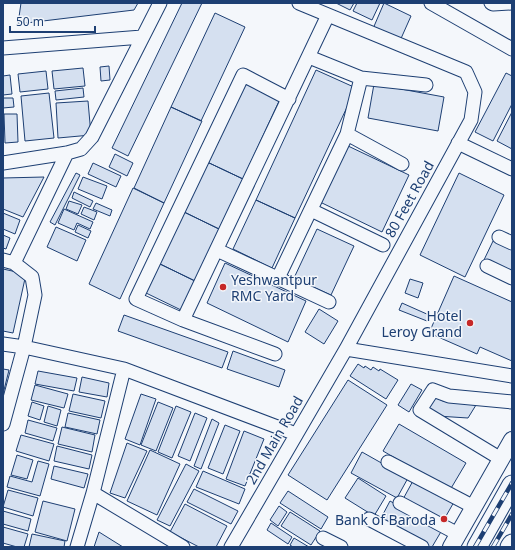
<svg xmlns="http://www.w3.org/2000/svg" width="515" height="550" viewBox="0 0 515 550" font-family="'Noto Sans',sans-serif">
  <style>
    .building { fill: #d5e0f0; stroke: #1d3f73 }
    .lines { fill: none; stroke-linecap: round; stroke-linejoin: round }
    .minor-casing { stroke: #1d3f73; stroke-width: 15 }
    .major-casing { stroke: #1d3f73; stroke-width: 18 }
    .highway-casing { stroke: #1d3f73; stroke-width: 21 }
    .minor { stroke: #f4f7fb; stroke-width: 13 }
    .major { stroke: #f4f7fb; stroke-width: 16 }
    .highway { stroke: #f4f7fb; stroke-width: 19 }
    .rail-casing { stroke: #1d3f73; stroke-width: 4.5 }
    .rail { stroke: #f4f7fb; stroke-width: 3; stroke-dasharray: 9; stroke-linecap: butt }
    .poi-dot { fill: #c62828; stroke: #f4f7fb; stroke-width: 1.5 }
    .labels { text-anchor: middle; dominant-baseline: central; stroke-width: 3; stroke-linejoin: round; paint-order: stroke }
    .street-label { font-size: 14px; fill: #1d3f73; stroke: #f4f7fb }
    .poi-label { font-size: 14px; fill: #1d3f73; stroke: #f4f7fb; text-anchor: end }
  </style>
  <rect width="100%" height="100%" fill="#f4f7fb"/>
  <path class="building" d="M21,3h117l-4,7 -116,14z
    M182,3h20l-74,153 -16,-8z
    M336,3h18l-4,7z
    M357,3h23l-8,17 -19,-9z
    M384,3l27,13 -12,27 -27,-12z
    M215,13l30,14 -44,94 -30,-14z
    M109,66l1,14 -9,1 -1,-14z
    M83,68l2,18 -31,3 -2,-18z
    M316,70l40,18 -61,130 -39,-18z
    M46,71l2,18 -28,3 -2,-18z
    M506,73l6,3v28l-19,37 -18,-9z
    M10,75l2,19 -9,1v-19z
    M242,82l38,17 -37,80 -38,-18z
    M374,84l70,13 -6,34 -70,-13z
    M83,88l1,9 -28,3 -1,-9z
    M49,93l5,45 -29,3 -4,-45z
    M3,98h10l1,9 -11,1z
    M88,101l3,34 -33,3 -2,-35z
    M171,107l31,14 -38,82 -30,-15z
    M512,112v37l-15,-8z
    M4,114h13l1,28 -13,1z
    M346,145l63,30 -27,57 -62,-30z
    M115,154l18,9 -6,13 -18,-9z
    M205,161l38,18 -24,50 -37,-18z
    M93,163l28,13 -5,11 -28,-13z
    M76,173l4,2 -25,50 -5,-3z
    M459,173l45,22 -39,82 -45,-22z
    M44,177l-21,40 -20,-8v-31z
    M83,177l24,9 -5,13 -24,-10z
    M133,188l31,15 -44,96 -31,-15z
    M74,192l19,9 -3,6 -18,-9z
    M256,200l39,18 -23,50 -39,-19z
    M69,201l13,4 -4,9 -12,-5z
    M96,203l16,7 -2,6 -17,-7z
    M84,207l13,5 -3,8 -13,-6z
    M64,209l29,13 -3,7 -13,-6 -3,7 -16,-7z
    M182,211l37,18 -24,52 -37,-18z
    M3,213l17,7 -5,14 -12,-5z
    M78,225l13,6 -3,7 -13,-6z
    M56,227l30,13 -9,21 -30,-14z
    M317,229l37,17 -23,49 -37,-17z
    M3,235l7,3 -4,11 -3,-1z
    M494,239l18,8v28l-29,-13z
    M158,263l37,18 -14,29 -37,-18z
    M225,263l81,38 -18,41 -81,-39z
    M3,269l23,5 -13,59 -10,-2z
    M454,276l58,26v59l-32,-14 -3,7 -48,-21z
    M410,279l13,4 -5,15 -13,-5z
    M402,303l27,12 -2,6 -28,-11z
    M319,309l19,12 -14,23 -19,-12z
    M124,315l104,37 -6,16 -104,-37z
    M233,351l52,19 -6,17 -52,-18z
    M358,364l6,4 1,-2 6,4 2,-3 6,4 1,-2 18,11 -12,19 -36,-23z
    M3,369l6,1 -6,24z
    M38,371l39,7 -3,13 -39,-7z
    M82,377l27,6 -2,14 -28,-5z
    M348,380l39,25 -60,95 -39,-25z
    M411,384l11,6 -13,22 -11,-7z
    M35,385l33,9 -4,14 -33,-8z
    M73,394l32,7 -4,17 -32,-7z
    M141,394l15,5 -16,46 -15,-6z
    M431,395l12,6 33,4 -8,13 -31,-2 -13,-7z
    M32,402l12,4 -4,14 -12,-4z
    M158,402l15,6 -17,43 -15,-6z
    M48,406l13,4 -4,16 -13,-4z
    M176,406l15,6 -19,46 -14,-6z
    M68,413l32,7 -3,14 -32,-7z
    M195,413l12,5 -17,43 -12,-5z
    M212,419l7,4 -18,46 -7,-3z
    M28,420l29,8 -4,13 -28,-8z
    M399,424l67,39 -16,27 -67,-39z
    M225,425l15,6 -17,43 -15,-6z
    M62,427l33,8 -3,17 -34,-8z
    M244,431l20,8 -19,47 -19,-7z
    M21,435l33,9 -5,17 -33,-10z
    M127,443l20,8 -22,47 -15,-5z
    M57,446l35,9 -3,14 -35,-8z
    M150,450l30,14 -23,51 -30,-14z
    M362,452l46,26 -11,20 -46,-25z
    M17,455l16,5 -6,19 -16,-4z
    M38,461l11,3 -9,32 -33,-9 3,-11 22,6z
    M186,464l13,7 -29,55 -13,-6z
    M54,466l34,8 -4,14 -33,-9z
    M203,471l42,18 -6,15 -43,-17z
    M358,478l28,18 -12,20 -29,-18z
    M414,479l40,23 -12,21 -40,-22z
    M194,489l44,22 -7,13 -44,-22z
    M8,490l30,8 -5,18 -30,-9z
    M288,491l40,26 -7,12 -41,-26z
    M43,501l32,8 -8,32 -32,-9z
    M390,501l52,29 -10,17h-4l-48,-27z
    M185,504l42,22 -11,21h-17l-29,-15z
    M279,506l8,6 -9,14 -8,-6z
    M3,511l28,8 -3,12 -25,-7z
    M290,512l30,19 -9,14 -30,-19z
    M271,523l21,14 -4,7 -21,-14z
    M3,527l25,7 -4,13h-7l-14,-4z
    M99,532l24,15h-29z
    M32,534l33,7 -1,6h-35z
    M294,538l15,9h-16l-3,-2z"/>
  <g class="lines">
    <g class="minor-casing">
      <path id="minor" d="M431,3l81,46
        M491,3l2,1 19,-1
        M3,48l139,-11
        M361,78l65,7
        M347,134l55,30
        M458,143l54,26
        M3,163l64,-10 14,-4 11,-12 68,-134
        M311,210l72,35
        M499,237l13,6
        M217,250l112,52
        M3,260l11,3 18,14 3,18 -11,52 -21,77
        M14,263l53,-110
        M487,266l25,12
        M278,278l69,-144 14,-56 -52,-21
        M183,320l145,-305
        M3,344l21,3 100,22 172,65
        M346,349l166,27
        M275,354l-92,-34 -47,-21 107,-224 46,24
        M501,459l-81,-49 13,-20 16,6 63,6
        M388,462l86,45
        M93,493l90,54
        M400,503l58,31
        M369,519l53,28
        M323,538l18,9
        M77,547l16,-54 31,-124
        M231,547l115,-198 125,-229 4,-28 -9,-20 -167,-69"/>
    </g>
    <g class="major-casing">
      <path id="major" d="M451,547l61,-107"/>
    </g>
    <g class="highway-casing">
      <path id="highway" d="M477,547l35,-62
        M510,547l2,-3"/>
    </g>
    <use href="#minor" class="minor"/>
    <use href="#major" class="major"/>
    <use href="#highway" class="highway"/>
    <g class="rail-casing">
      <path id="rail" d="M475,547l37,-64
        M493,547l19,-33"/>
    </g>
    <use href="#rail" class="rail"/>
  </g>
  <g class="poi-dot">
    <circle cx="223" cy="287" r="4"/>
    <circle cx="470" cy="323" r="4"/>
    <circle cx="444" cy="519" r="4"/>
  </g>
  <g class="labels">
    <g class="street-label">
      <text transform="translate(409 199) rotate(-61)">80 Feet Road</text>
      <text transform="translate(274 440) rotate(-60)">2nd Main Road</text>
    </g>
    <g class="poi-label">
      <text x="231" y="279" text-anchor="start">Yeshwantpur<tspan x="231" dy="16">RMC Yard</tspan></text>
      <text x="462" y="315">Hotel<tspan x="462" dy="16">Leroy Grand</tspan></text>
      <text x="436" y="519">Bank of Baroda</text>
    </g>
  </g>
  <rect width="515" height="550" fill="none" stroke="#1d3f73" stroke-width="8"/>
  <path d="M10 26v6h85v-6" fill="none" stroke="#1d3f73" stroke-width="2"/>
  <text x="16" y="26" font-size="12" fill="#1d3f73" stroke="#f4f7fb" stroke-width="3" paint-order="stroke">50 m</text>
</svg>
